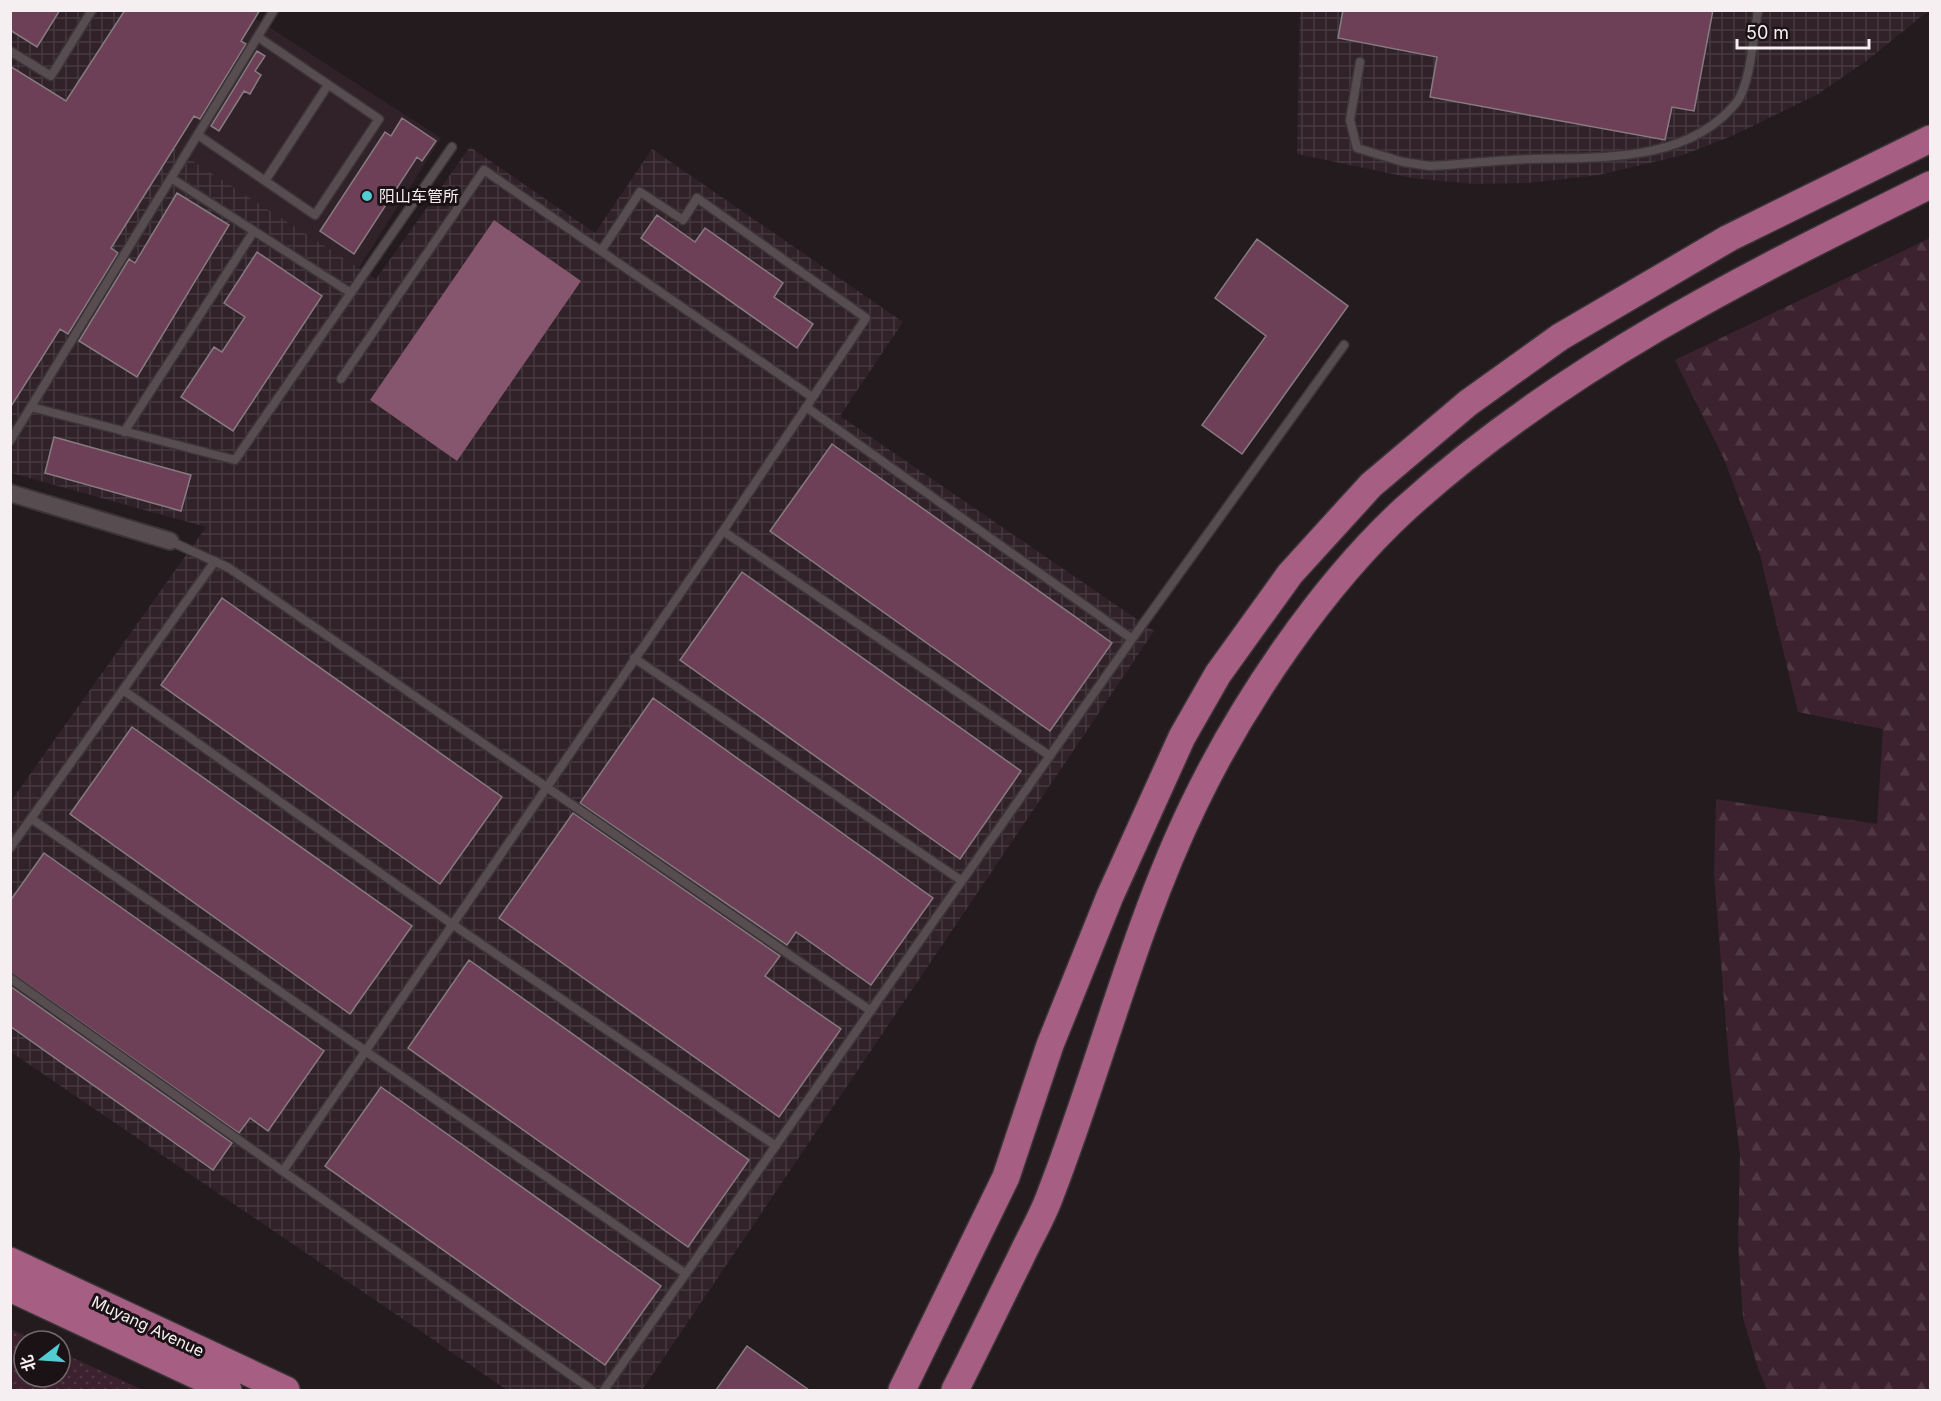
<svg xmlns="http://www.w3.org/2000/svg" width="1941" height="1401" viewBox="0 0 1941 1401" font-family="Inter,'Noto Sans SC',sans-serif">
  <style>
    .built { fill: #312229 }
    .industrial { fill: url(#industrial-grid) }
    .grass { fill: url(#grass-dots) }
    .forest { fill: url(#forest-firs) }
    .water { fill: #85566d }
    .building { fill: #6e4057; stroke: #867b80; stroke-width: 1.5 }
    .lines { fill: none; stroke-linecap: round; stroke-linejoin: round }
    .service-casing { stroke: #3c3538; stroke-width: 11 }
    .minor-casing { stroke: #3c3538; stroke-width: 20 }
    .primary-casing { stroke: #3c3538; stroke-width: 30 }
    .service { stroke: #574d51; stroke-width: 8 }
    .minor { stroke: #574d51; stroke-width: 16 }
    .primary { stroke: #a65f83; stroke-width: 27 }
    .poi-dot { fill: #51ccd2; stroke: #1b1216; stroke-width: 2 }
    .labels { text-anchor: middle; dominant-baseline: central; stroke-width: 6; stroke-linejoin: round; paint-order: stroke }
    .poi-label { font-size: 16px; fill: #f6eff2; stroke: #1b1216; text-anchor: start }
    .street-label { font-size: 16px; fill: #f6eff2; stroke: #1b1216 }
  </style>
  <defs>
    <pattern id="industrial-grid" width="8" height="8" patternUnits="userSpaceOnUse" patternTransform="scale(1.5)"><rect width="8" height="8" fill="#312229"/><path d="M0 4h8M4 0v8" fill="none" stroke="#45383e"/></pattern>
    <pattern id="grass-dots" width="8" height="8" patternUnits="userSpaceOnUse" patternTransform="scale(1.5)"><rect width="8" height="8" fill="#3c222e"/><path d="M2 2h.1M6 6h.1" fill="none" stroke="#4f3842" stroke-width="1.8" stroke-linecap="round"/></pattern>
    <pattern id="forest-firs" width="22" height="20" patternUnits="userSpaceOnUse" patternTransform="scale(1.5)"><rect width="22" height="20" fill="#3c222e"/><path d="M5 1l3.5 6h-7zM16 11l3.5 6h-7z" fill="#4f3842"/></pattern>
  </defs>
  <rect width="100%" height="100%" fill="#241b1f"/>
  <path class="built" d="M255,18l186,120 -82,130 -185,-119z"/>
  <path class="industrial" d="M10,11h250l-86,138 202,130 94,-132 125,86 57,-84 251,173 -63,94 314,215 -512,759h-135l-496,-338v-251l195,-274 -195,-54z
    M1300,11h628l-59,48 -51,35 -86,42 -49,19 -84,20 -71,8 -55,1 -61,-6 -115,-24z"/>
  <path class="grass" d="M11,1329l25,12h-12v36h36v-25l83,38h-132z"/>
  <path class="forest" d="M1930,238v1152h-163l-9,-22 -15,-50 -5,-77 2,-85 -11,-93 -15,-189 2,-75 161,25 6,-95 -85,-17 -38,-157 -36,-96 -49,-99z"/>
  <path class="water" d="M494,220l87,61 -124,180 -87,-61z"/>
  <path class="building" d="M10,10h50l-23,37 -27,-17z
    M125,10h135l-19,31 5,3 -46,75 -6,-3 -83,132 7,5 -50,81 -8,-5 -50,79v-342l56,35z
    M1343,10h370l-19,101 -22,-4 -7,33 -235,-43 7,-40 -99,-19z
    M257,51l8,5 -10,15 6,4 -11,19 -6,-3 -25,40 -8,-5z
    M402,118l34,23 -14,20 -5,-4 -63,97 -34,-23 65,-99 6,4z
    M177,193l52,32 -92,152 -58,-36 50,-82 6,4z
    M657,215l38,27 10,-14 78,55 -9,14 39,27 -16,24 -156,-110z
    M1257,239l91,67 -106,148 -40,-29 64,-89 -51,-38z
    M257,252l65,44 -89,135 -52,-34 33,-50 8,5 23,-35 -21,-14z
    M54,437l137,38 -10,36 -136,-38z
    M832,444l280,199 -62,88 -280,-200z
    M742,572l279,199 -61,88 -280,-199z
    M222,598l280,199 -62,87 -279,-199z
    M653,698l280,200 -62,87 -75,-53 -9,13 -207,-142z
    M132,727l280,199 -62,88 -280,-200z
    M573,813l207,143 -15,20 76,53 -62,88 -280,-199z
    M44,853l280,198 -56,80 -18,-13 -11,15 -229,-161v-71z
    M469,960l280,200 -61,87 -280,-199z
    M10,986l222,157 -19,27 -203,-144z
    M381,1087l280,199 -56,79 -280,-199z
    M747,1346l62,44h-93z"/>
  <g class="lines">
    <g class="service-casing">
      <path id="service" d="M10,51l41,25 41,-66
        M1360,62l-10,58 7,28 46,14 27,4c34,-2 67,-6 101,-7 69,-2 156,4 205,-56 14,-17 18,-69 22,-93
        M198,135l117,80 64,-96 -121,-82
        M171,178l180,115
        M265,181l63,-96
        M341,379l143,-209 328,227
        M31,407l204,53 217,-313
        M124,432l130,-201
        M10,441l264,-431
        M723,531l327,225
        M170,541l59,27 642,443
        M1132,639l212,-294
        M634,658l328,223
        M123,690l329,234 324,222
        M32,819l654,455
        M10,848l205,-287
        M10,978l582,412
        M283,1171l440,-640 143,-213 -169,-120 -14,22 -43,-28 -39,59
        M604,1390l528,-751 -326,-232"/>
    </g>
    <g class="minor-casing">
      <path id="minor" d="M10,493l160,48"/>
    </g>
    <g class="primary-casing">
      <path id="primary" d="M10,1261l276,129
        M10,1288l218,102
        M902,1390l104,-213 44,-132 60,-149 72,-159 36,-63 72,-100 81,-89 97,-82 92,-66 169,-99 201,-99
        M955,1390c22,-43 43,-87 65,-131 10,-22 23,-43 31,-66 50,-129 83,-265 143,-389 49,-102 129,-220 212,-296 156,-141 338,-231 524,-323"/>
    </g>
    <use href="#service" class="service"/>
    <use href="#minor" class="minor"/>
    <use href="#primary" class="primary"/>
  </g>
  <circle class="poi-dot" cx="367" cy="196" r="6"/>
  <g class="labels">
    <g class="poi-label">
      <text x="379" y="196">阳山车管所</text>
    </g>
    <g class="street-label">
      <text transform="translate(148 1326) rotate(25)">Muyang Avenue</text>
    </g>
  </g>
  <rect width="1941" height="1401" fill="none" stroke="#f6eff2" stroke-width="24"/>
  <g transform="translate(42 1359) rotate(253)"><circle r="28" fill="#1b1216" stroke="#736a6e" stroke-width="1.5"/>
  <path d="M0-4.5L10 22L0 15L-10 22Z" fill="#51ccd2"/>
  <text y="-9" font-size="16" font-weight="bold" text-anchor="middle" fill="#f6eff2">北</text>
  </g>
  <path d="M1737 39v9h132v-9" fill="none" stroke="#f6eff2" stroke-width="3"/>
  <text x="1746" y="39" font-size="18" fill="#f6eff2" stroke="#1b1216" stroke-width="4.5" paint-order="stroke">50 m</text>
</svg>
